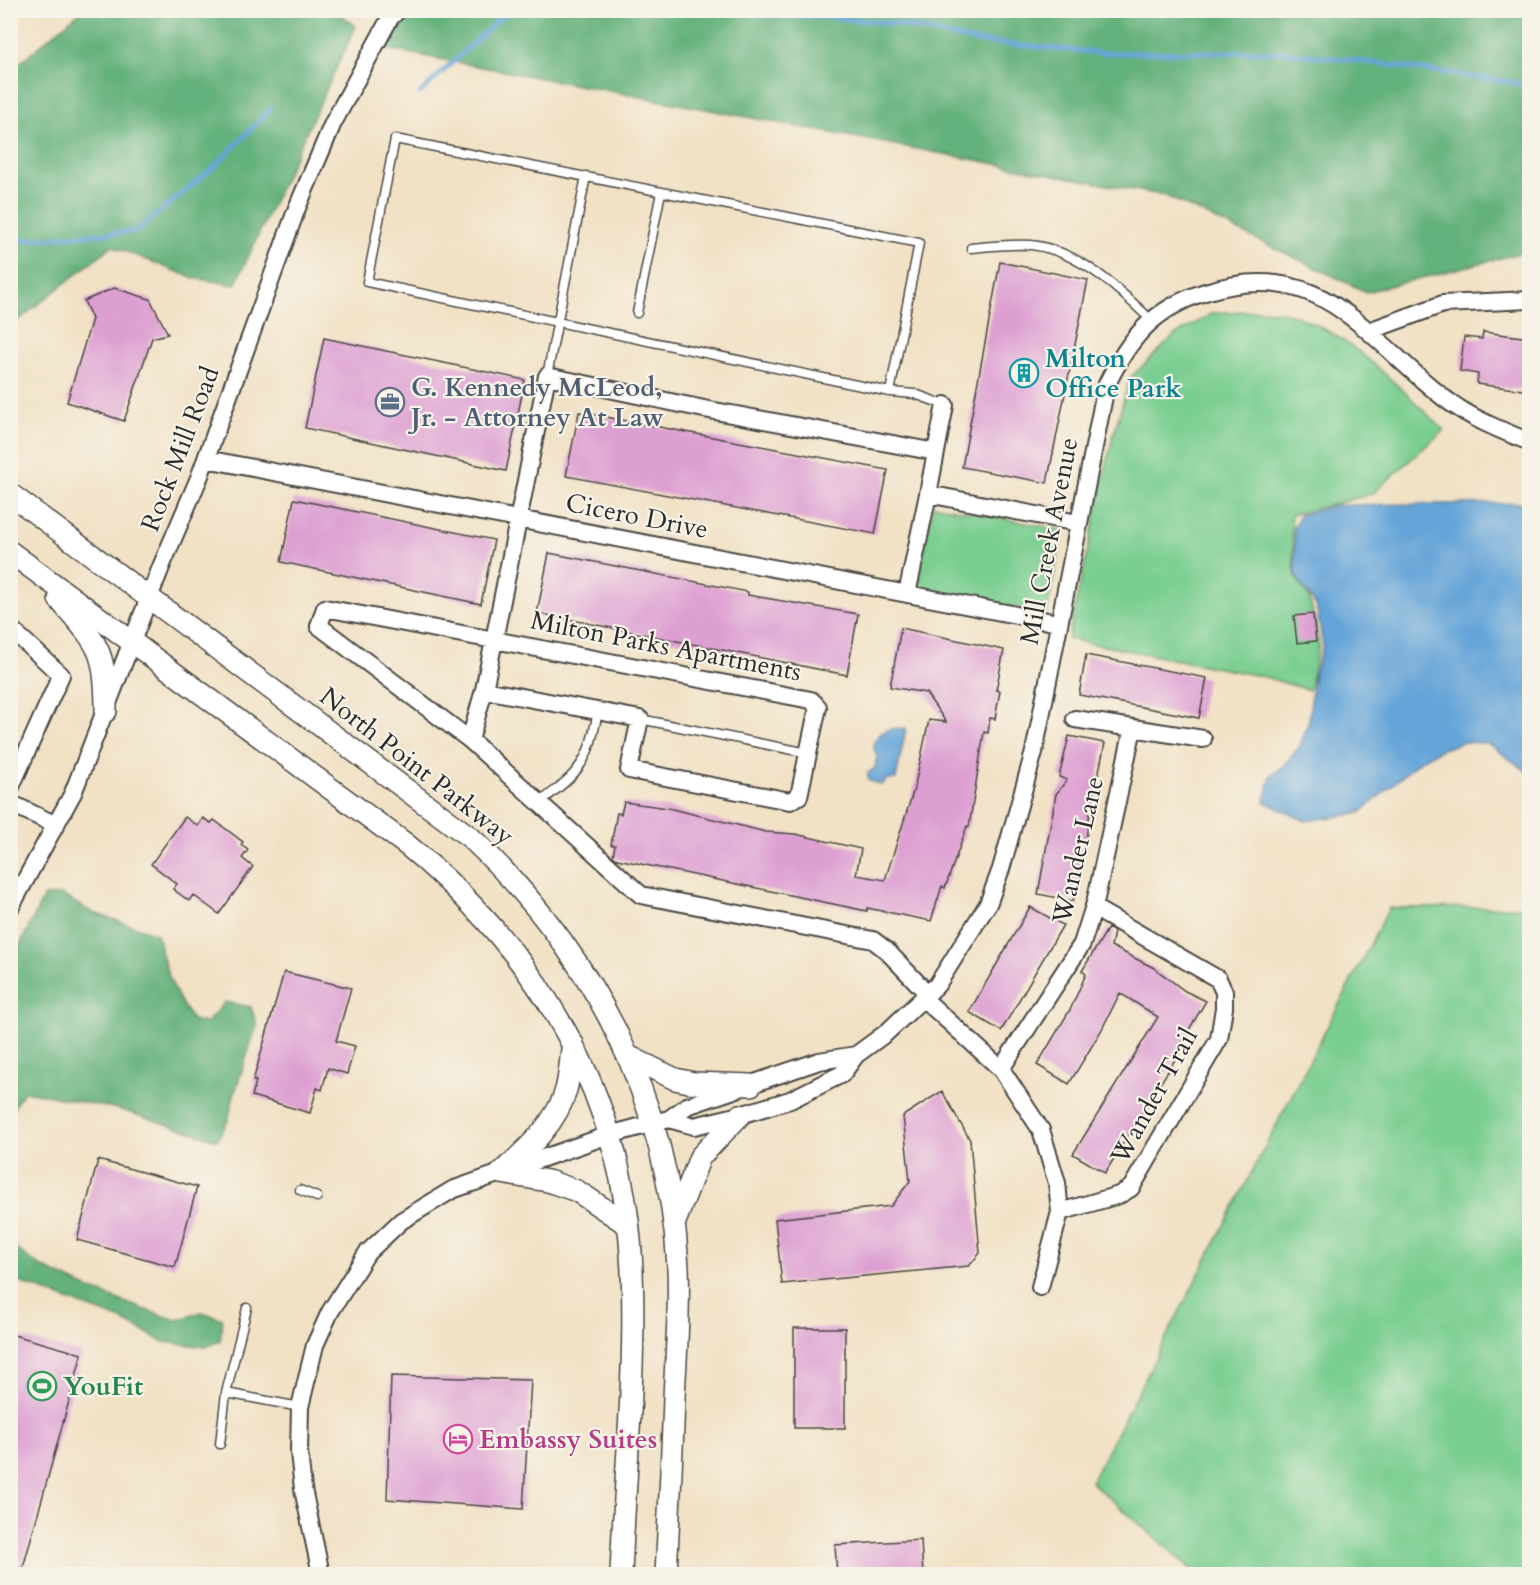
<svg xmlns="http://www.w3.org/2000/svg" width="1540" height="1585" viewBox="0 0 1540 1585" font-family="Cardo,serif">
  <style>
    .green { fill: #7ace91; stroke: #527c5e; stroke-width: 1.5 }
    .forest { fill: #63b17b; stroke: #476e53; stroke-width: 1.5 }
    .water { fill: #65a4d8; stroke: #486882; stroke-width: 1.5 }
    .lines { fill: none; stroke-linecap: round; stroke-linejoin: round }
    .stream { stroke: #65a4d8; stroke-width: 5 }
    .building { fill: #dd9fd2 }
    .service-casing { stroke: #494642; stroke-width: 11 }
    .minor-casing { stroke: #494642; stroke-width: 20 }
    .tertiary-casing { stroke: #494642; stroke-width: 24 }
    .service { stroke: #fff; stroke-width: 8 }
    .minor { stroke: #fff; stroke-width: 16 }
    .tertiary { stroke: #fff; stroke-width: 21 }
    .labels { text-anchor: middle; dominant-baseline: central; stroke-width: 4.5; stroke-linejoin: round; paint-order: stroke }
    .culture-label { font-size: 26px; font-weight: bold; fill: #0d838f; stroke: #f7f3e8; text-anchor: start }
    .service-label { font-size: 26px; font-weight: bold; fill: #4e5e75; stroke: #f7f3e8; text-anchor: start }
    .street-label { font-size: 26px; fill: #2b2b2b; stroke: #f7f3e8 }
    .leisure-label { font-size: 26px; font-weight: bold; fill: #27864d; stroke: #f7f3e8; text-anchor: start }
    .hotel-label { font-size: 26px; font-weight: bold; fill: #b23c85; stroke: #f7f3e8; text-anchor: start }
  </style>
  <rect width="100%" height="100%" fill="#f7f3e8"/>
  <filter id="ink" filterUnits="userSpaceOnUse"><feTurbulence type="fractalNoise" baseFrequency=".0167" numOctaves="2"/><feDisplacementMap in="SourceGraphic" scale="12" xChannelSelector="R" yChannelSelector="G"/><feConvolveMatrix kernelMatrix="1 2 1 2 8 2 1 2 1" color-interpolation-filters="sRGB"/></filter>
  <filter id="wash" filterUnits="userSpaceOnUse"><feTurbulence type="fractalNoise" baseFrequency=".008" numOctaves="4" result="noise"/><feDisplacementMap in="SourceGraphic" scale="24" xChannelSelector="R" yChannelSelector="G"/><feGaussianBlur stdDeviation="1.35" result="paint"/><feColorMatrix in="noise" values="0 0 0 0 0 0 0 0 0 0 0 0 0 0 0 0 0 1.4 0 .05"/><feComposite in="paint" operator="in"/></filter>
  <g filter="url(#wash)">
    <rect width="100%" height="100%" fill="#f1e1c5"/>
    <path class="green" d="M1261,310c10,1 22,1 32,5 61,21 105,72 151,115l-72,64 -81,21 4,61 15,24 9,44 -10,46 -44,-13 -197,-38 44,-199 18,-62 45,-43 38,-22z
      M933,505l130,25 -16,83 -130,-24z
      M1529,907v667h-332l-106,-92 298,-574z"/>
    <path class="forest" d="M81,11h244l15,3 16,12 -121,259 -42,-7 -81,-32 -101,80v-256z
      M410,11h1119v240l-163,41 -200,-96 -780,-147z
      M62,895l29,17 66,22c7,32 16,59 35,86l14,3 19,-21 26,5 6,18 -23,70 -6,26 -11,19 -99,-31 -93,-18 -9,12 -5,16v-156l33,-67z
      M11,1245l29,21 47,22 56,21 34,11 25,-8 21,7 -3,22 -14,6 -42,-5 -42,-22 -111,-41z"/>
    <path class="water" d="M1529,503v270l-42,-30 -24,-1 -23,8 -19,10 -61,53 -54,8 -41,-19 6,-27 13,-9 16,-20 9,-25 4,-43 10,-33 -7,-40 -20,-29 -2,-49 6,-12 37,-10z
      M906,728l-10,51h-9l-6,6 -13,-5v-7l7,-5 2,-11 -4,-13c8,-15 17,-16 33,-16z"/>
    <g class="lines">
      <path class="stream" d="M739,10l22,5 69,2 66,7 79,17 128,12 176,-1 74,8 177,25
        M420,93l82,-77 21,-6
        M10,241l127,-10 78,-65 56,-57"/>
    </g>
    <g id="blocks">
      <path class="building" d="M1000,262l88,18 -41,203 -85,-16z
        M114,288l36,11 18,35 -16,4 -28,83 -57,-19 25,-83 -8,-18z
        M1483,332l47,6v53l-53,-7 1,-10 -18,-3 4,-34 18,2z
        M324,338l201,42 -19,91 -201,-43z
        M579,412l309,58 -13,64 -309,-58z
        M294,499l200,41 -13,64 -200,-42z
        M549,553l199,39v3l110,19 -11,61 -310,-62z
        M1313,614l3,27 -19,2 -3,-27z
        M901,628l103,22 -8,40 4,1 -5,28 -5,-1 -2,15 -4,-1 -15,95 -2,-1 -22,62 -3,-2 -11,35 -64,-13v3l-250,-52 -4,-3 2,-11h-4l6,-32 4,1 3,-12 44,6 98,24 29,2 66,15 -5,26 29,5 29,-91 15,-69 17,2 -20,-29 -36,-6z
        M1086,655l121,23 -8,40 -120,-23z
        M1069,736l36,7 -16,75 -9,60 -7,23 -35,-7 18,-100 11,-14 -8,-3z
        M185,817l13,9 5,-8 8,5 3,-3 29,22 -2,3 7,5 -6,8 11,9 -34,47 -26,-19 -4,6 -16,-12 4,-5 -26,-20z
        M1030,907l33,18 -62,106 -32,-19z
        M1108,928l6,4 -3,14 43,22 31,23 21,10 -28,47 3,2 -76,123 -32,-19 85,-137 -38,-24 -19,38 -32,53 -32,-19 34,-57 15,-34 -4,-3z
        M284,972l67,16 -15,53 19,5 -8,28 -19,-6 -6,22 -5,-2 -7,25 -58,-17 4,-15h-3z
        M942,1091l28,49 10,113 -11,13 -187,18 -7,-65 116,-13 19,-25 -7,-65z
        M98,1160l99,27 -22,80 -98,-27z
        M794,1328h51v100h-51z
        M10,1334l72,20 -61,221h-11z
        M391,1376l140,4 -8,129 -136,-10z
        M921,1540l2,35h-86l-2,-30z"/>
    </g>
  </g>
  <g filter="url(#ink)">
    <use href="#blocks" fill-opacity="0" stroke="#494642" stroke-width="1.5"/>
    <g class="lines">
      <g class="service-casing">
        <path id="service" d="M971,248c20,-2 40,-4 60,-3 47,5 88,44 120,75
          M637,313l24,-121
          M547,376l39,-200
          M890,392l29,-149 -524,-104 -28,143 523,110 25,2 30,11
          M640,719l168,34
          M539,803c42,-32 49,-39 59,-92
          M300,1190l17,7
          M226,1393l74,14
          M220,1444l6,-51 21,-85"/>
      </g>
      <g class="minor-casing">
        <path id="minor" d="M1369,331l74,-27 87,-4
          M206,459l852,164
          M928,494l17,-89
          M907,594l21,-100 150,29
          M10,628l51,47 -51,114
          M484,690l156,29 -11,51 161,31 9,-5 19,-89 -7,-7 -486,-92 -6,18 151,114 171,155 232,45 13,10 42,44
          M1075,719l128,20
          M470,740l14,-50 63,-314 157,33 232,43
          M10,803l46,22
          M10,908l63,-115 88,-226 38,-89 98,-270 36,-85 57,-105 8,-8
          M924,999l77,70 40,61 16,53 3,29 -20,75
          M1001,1069l81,-125 13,-41 38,-175
          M669,1119l25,7 46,-11 50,-15 52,-26 14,-19 30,-22 51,-48 51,-81 13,-35 33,-117 72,-366c23,-48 47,-77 99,-94 117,-37 159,44 239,106 26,20 56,32 86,44
          M1060,1212l59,-17 12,-7 88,-149 5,-31v-16l-6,-13 -124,-71
          M321,1574l-18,-85 -4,-37 1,-45 15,-62 15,-33 37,-59 34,-32 51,-31 157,-55 60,-16 18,-13 132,-45 37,-6"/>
      </g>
      <g class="tertiary-casing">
        <path id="tertiary" d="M10,494l461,344c121,114 198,261 207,429 2,43 -2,88 -4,131 -2,59 -5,118 -8,176
          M10,552l397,293c132,109 219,252 225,426 4,101 -7,203 -11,303
          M59,599c39,46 47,49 47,112
          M630,1057l45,22 19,4 57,2
          M501,1173c25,-23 55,-48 65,-83 4,-14 4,-31 7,-46
          M501,1173l47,8 29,10 51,34
          M675,1222l25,-65 40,-42"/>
      </g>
      <use href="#service" class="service"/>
      <use href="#minor" class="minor"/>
      <use href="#tertiary" class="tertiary"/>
    </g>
  </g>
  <defs>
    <g id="building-ring" transform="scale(1.5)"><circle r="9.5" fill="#f7f3e8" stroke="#0f9aa8" stroke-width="1.5"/><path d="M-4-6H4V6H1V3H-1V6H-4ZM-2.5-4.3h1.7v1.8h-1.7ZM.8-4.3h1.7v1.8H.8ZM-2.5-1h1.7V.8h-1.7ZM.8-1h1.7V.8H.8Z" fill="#0f9aa8"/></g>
    <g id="office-ring" transform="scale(1.5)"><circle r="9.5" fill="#f7f3e8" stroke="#5c6f8a" stroke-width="1.5"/><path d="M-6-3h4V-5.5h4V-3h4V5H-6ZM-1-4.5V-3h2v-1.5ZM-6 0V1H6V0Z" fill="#5c6f8a"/></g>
    <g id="stadium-ring" transform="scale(1.5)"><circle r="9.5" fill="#f7f3e8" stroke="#2e9e5b" stroke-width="1.5"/><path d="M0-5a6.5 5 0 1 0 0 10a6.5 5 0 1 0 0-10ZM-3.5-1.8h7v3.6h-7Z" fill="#2e9e5b"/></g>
    <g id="hotel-ring" transform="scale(1.5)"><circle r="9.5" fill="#f7f3e8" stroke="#d1479c" stroke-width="1.5"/><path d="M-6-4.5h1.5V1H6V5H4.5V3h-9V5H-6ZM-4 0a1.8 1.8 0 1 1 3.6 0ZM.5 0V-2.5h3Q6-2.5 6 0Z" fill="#d1479c"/></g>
  </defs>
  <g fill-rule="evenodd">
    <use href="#building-ring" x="1024" y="373"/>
    <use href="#office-ring" x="390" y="402"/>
    <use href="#stadium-ring" x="42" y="1386"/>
    <use href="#hotel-ring" x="458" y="1439"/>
  </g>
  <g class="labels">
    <g class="culture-label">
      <text x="1045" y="358">Milton<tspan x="1045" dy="30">Office Park</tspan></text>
    </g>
    <g class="service-label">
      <text x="411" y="387">G. Kennedy McLeod,<tspan x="411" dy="30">Jr. - Attorney At Law</tspan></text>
    </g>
    <g class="street-label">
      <text transform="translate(180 449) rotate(-69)">Rock Mill Road</text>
      <text transform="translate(637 516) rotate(11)">Cicero Drive</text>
      <text transform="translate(1049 541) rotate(-79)">Mill Creek Avenue</text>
      <text transform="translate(666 646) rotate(11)">Milton Parks Apartments</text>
      <text transform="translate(417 766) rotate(38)">North Point Parkway</text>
      <text transform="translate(1078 850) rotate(-77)">Wander Lane</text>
      <text transform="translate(1154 1096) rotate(-61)">Wander Trail</text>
    </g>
    <g class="leisure-label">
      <text x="63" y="1386">YouFit</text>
    </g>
    <g class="hotel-label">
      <text x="479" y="1439">Embassy Suites</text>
    </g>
  </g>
  <rect width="1540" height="1585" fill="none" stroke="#f7f3e8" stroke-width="36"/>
</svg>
